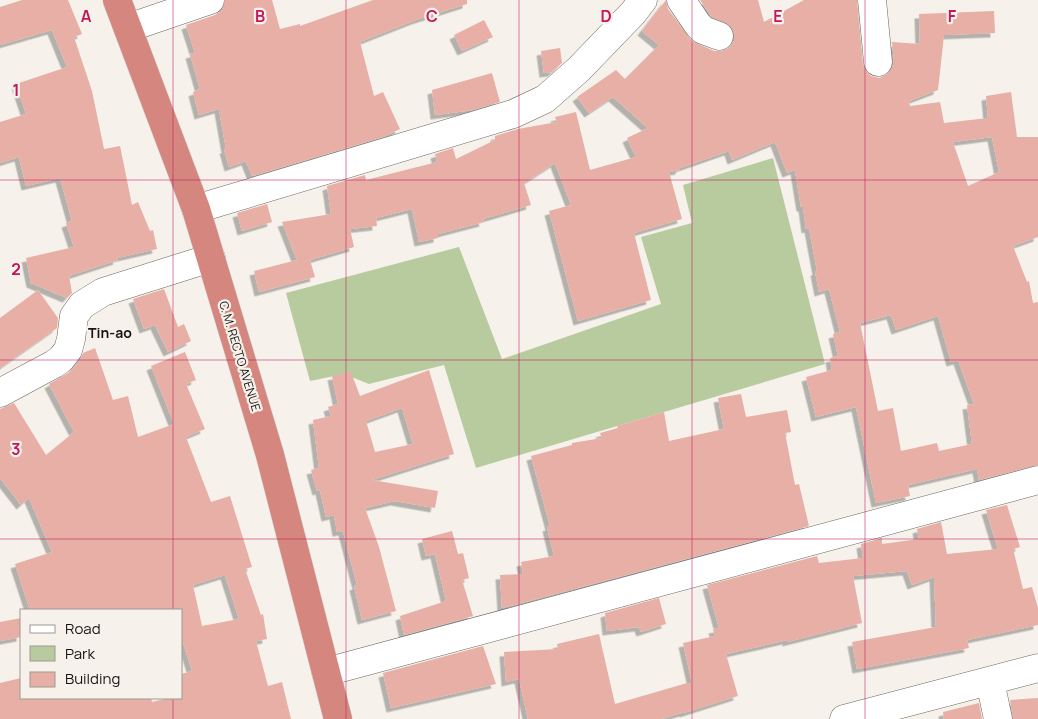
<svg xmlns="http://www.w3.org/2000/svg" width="1038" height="719" viewBox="0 0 1038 719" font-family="Manrope,sans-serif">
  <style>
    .green { fill: #b7cb9f }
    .building { fill: #e7afa6; fill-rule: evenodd; filter: url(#shadow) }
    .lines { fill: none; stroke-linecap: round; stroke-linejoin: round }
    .minor-casing { stroke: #6c6761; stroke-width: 29 }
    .highway-casing { stroke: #d1d0d0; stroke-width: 29 }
    .minor { stroke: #fff; stroke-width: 28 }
    .highway { stroke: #d5867e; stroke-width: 28 }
    .grid { fill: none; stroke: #c2185b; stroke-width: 1; stroke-opacity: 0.55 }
    .labels { text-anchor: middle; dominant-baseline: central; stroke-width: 4.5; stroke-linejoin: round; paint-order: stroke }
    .street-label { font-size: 12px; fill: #171513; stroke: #f6f1ea }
    .neighbourhood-label { font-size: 14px; font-weight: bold; fill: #171513; stroke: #f6f1ea }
    .grid-label { font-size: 16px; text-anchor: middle; font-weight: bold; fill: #c2185b; stroke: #f6f1ea; stroke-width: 4.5; stroke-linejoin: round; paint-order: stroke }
  </style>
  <defs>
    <filter id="shadow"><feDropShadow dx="-4.5" dy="4.5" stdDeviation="0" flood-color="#0004"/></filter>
  </defs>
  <rect width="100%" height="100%" fill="#f6f1ea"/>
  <path class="green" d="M773,158l52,206 -349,104 -32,-103 -75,19 -25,-10 -34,7 -24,-88 173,-46 43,112 159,-55 -20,-67 51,-14 -9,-38z"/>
  <path class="building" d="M22,0h46l14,34 -8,3 18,54 12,58 16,-3 12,59 6,-3 12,29 3,-1 4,19 -40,9 1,2 -49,16 3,17 -5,5 -36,-15 -5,-25 48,-11 -8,-24 6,-2 -12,-43 -34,8 -7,-29 -19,6v-41l26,-8 -10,-30 51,-17 -15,-37 -52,15v-38z
    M225,0h47l8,29 20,-5v2l73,-26h94v4l-51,16 -56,22 14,54 9,-4 17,37 -17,8 -131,39 -6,-15 -17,6 -5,-18h2l-7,-40 -20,6 -6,-23 7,-3 -10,-35 5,-1 -9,-28 29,-10 7,-5z
    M666,0l2,9 24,32 22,10h7l8,-3 5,-7v-8l-3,-7 -19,-9 -12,-17h58l6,22 40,-22h53l6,64 3,7 5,5 8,2 8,-4 5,-6 2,-8 -2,-18 28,2 -1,-30 75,-3 1,22 -51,2 -6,55 -29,11 1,5 30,-4 4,21 44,-5 -2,-22 25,-4 6,45h21v100l-25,9 14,36 2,-1 4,22 5,-1v163l-59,15 -2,-11 -69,16 2,11 -34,7 -20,-96 -40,10 -10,-40 26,-7 -2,-12 8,-2 -5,-22 7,-2 -11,-43 -10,3 -4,-21h2l-8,-43 -3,1 -3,-22h-2l-6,-37 -8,3 -12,-31 -43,18 -3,-9 -49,17v2l-11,2 13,47 -48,14 17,67 -73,21 -29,-110 22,-6 -16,-42 -31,20 7,22 -48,14 1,3 -46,12v4l-19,4 -7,-33 -36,9 1,8 -27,3 4,18 -44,13 5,17 -56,15 -5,-21 43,-11 -15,-38 49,-8 -4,-28 38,-11 1,5 71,-18 -2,-8 18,-6 3,11 39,-19v-4l23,-7 39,-7 -2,-5 21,-5 14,58 46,-13 -9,-19 21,-10 -35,-31 -24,16 -12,-16 39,-27 9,9 34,-34 -17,-14zM992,137l7,35 -31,14 -15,-44zM891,315l5,15 42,-14 13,46 7,-2 16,44 -7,1 5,39 -33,7 -2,-8 -36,8 -8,-43 -15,3 -18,-88z
    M484,20l9,17 -31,14 -8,-16z
    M560,48l2,15 -10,9 -8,1 -3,-22z
    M492,73l8,29 -27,8 -38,5 -3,-25z
    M267,204l5,18 -30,9 -5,-18z
    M164,289l14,38 6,-3 7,17 -23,11 -13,-27 -11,4 -11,-30z
    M38,290l20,28 -1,10 -57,40v-50z
    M95,348l18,52 15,-4 10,41 36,-13 -23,-58 34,-14 11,28 -10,4 19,45 -19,8 25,65 19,-6 22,71 -7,2 16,46 2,-1 4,25 -11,2 12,45 14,-4 9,37h-291v-36l21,-5v20h130l1,4 17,-4h12v-24l11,-3 -11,-35v-26h-151l-15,-46 37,-12 -23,-54 -8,7 -21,-27v-69l14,-6 32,52 28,-23 -25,-48 21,-12 10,-12 3,-7zM225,575l14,44 -37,7 -9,-41z
    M429,370l25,84 -82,26 66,11 -3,17 -40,-7 -30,7 14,39 17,64 -34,9 -8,-34 3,-1 -14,-54 -6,1 -3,-17 -8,2 -6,-27 -3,1 -6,-21 8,-2 -6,-48 18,-4 -3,-9 10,-3 -6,-28 19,-4 9,24zM402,408l11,36 -38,8 -9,-31z
    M741,394l5,23 41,-7 4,22 -6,1 10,52 4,-1 10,42 -307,82 -2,-33 23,-1 -2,-12 33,-6 -7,-29 3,-1 -19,-70 41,-11v-2l30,-5 -2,-5 18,-5 -1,-2 47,-14 5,29 55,-12 -6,-31z
    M1007,505l13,42 -7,2 10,40 9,-2 6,21v17l-71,15 2,8 -112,21 -5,-27 84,-15 -2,-50 -22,8 -5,-14 -54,5 9,47 -75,19v-2l-61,14 12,42 -54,17v-1l-23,7h-133l-9,-40 -13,3 -2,-30 54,-3 -1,-5 42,-10 16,70 72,-21h5l-9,-40 32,-7 -2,-7 6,-1 -12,-43 110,-29 2,7 44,-5 -2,-14 21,-6v6l37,-5 -2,-10 24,-7 6,32 51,-5 -12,-39z
    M452,531l6,23 5,-1 6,25 -7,2 11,36 -69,19 -4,-19 46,-15 -11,-47 -9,2 -4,-17z
    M659,598l7,26 -25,8 -2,-5 -32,4 -2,-18z
    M21,618v19l-21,4v-19z
    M483,646l13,38 -105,24 -8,-35z
    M1038,698v21h-25l-3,-19z
    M979,703l3,16h-38l-1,-7z"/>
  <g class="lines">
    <g class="minor-casing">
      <path id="minor" d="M681,0l17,25 5,5 16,6
        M872,0l6,62
        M128,28l82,-28
        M196,209l317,-95 32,-15 34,-30 54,-56 10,-13
        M0,393l54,-29 7,-5 7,-9 3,-11 3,-23 8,-11 21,-13 108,-34
        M326,672l712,-192
        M990,681l8,38
        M844,719l194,-51"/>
    </g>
    <g class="highway-casing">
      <path id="highway" d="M117,0l79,209 74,246 68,264"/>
    </g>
    <use href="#minor" class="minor"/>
    <use href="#highway" class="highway"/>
  </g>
  <path class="grid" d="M173,0v610M346,0v719M519,0v719M692,0v719M865,0v719M0,180h1038M0,360h1038M0,539h1038M173,698v21"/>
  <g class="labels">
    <g class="street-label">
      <text transform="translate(240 356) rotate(73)">C. M. RECTO AVENUE</text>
    </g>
    <g class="neighbourhood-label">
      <text x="110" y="332">Tin-ao</text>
    </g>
  </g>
  <g class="grid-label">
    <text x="86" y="22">A</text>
    <text x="260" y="22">B</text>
    <text x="432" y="22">C</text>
    <text x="606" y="22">D</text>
    <text x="778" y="22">E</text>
    <text x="952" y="22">F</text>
    <text x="16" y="96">1</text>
    <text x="16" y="275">2</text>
    <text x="16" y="455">3</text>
  </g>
  <rect x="20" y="609" width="162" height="90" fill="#f6f1ea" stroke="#9d9994"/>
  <rect x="30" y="625" width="25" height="8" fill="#ffffff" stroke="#9d9994"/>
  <text x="65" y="634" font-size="15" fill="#171513">Road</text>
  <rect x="30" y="646" width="25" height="15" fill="#b7cb9f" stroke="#9d9994"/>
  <text x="65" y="659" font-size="15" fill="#171513">Park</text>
  <rect x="30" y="672" width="25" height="15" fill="#e7afa6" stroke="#9d9994"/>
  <text x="65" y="684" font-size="15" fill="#171513">Building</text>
</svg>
